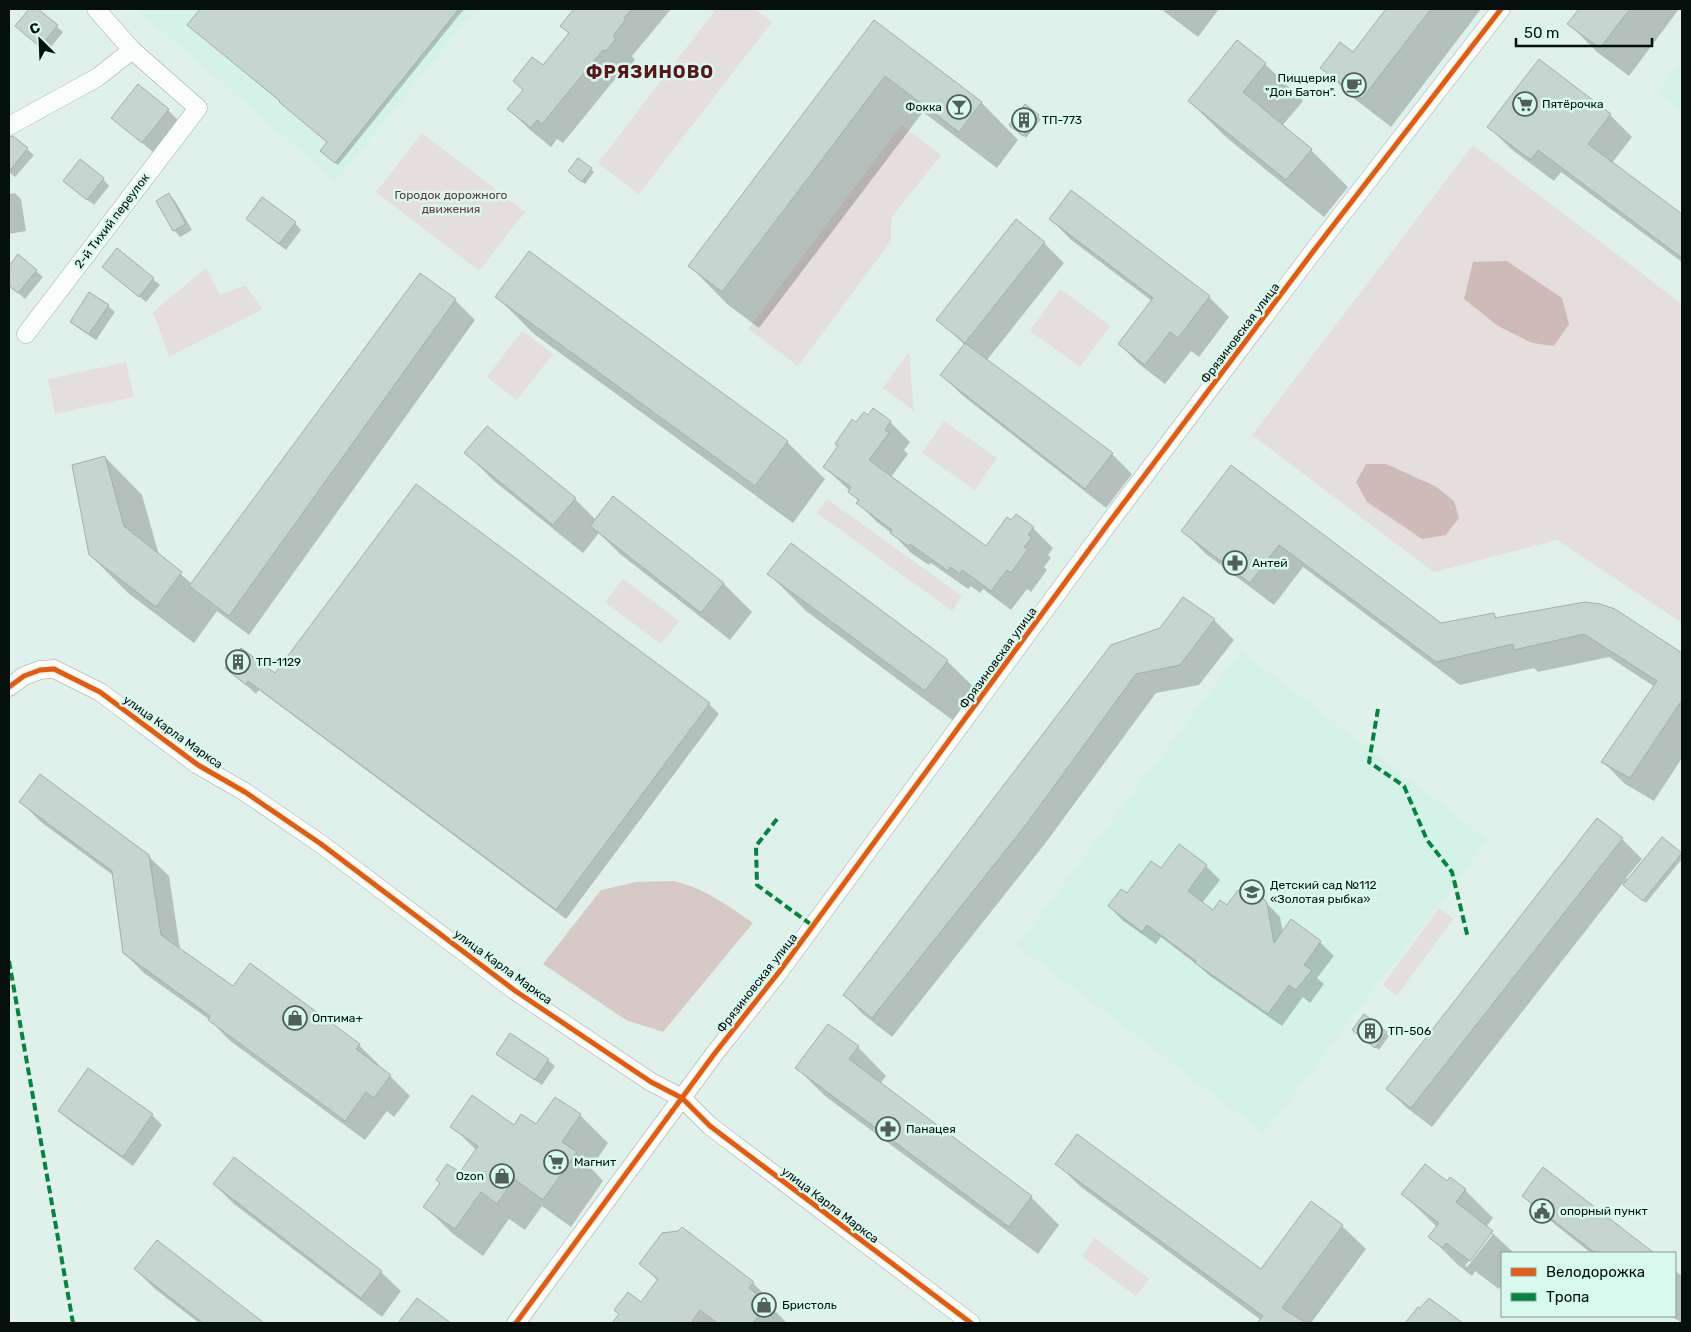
<svg xmlns="http://www.w3.org/2000/svg" width="1691" height="1332" viewBox="0 0 1691 1332" font-family="Rubik,sans-serif">
  <style>
    .built { fill: #d4f2e8 }
    .green { fill: #e4dfdc }
    .forest { fill: #d6c9c6 }
    .water { fill: #cebab7 }
    .shadow { fill: #0003; fill-rule: evenodd }
    .building { fill: #c7d5d0; stroke: #a2afab }
    .lines { fill: none; stroke-linecap: round; stroke-linejoin: round }
    .minor-casing { stroke: #9daba6; stroke-width: 19 }
    .minor { stroke: #fafdfc; stroke-width: 18 }
    .quiet { stroke: #00873e; stroke-width: 4; stroke-dasharray: 8 4; stroke-linecap: butt }
    .cycleway-casing { stroke: #d8f9ee; stroke-width: 8 }
    .cycleway { stroke: #e8590c; stroke-width: 5 }
    .labels { text-anchor: middle; dominant-baseline: central; stroke-width: 5; stroke-linejoin: round; paint-order: stroke }
    .poi-label { font-size: 12px; fill: #050f0c; stroke: #d8f9ee; text-anchor: start }
    .park-label { font-size: 12px; fill: #693635; stroke: #d8f9ee }
    .street-label { font-size: 12px; fill: #050f0c; stroke: #d8f9ee }
    .district-label { font-size: 18px; font-weight: bold; letter-spacing: 1px; fill: #5b161a; stroke: #d8f9ee }
  </style>
  <rect width="100%" height="100%" fill="#e0f1eb"/>
  <path class="built" d="M136,9h339l-139,172z
    M1682,60v53l-25,-20z
    M1241,651l247,189 -224,293 -247,-188z"/>
  <path class="green" d="M716,9h39l17,13 -133,172 -41,-31z
    M901,125l40,30 -50,63v23l-93,125 -50,-37z
    M422,133l103,79 -46,59 -103,-79z
    M1473,145l209,159v319l-125,-83 -123,32 -182,-137z
    M206,268l14,27 25,-10 18,24 -94,48 -16,-45z
    M1060,289l50,37 -30,41 -50,-36z
    M522,331l31,23 -36,46 -30,-23z
    M909,352l5,59 -31,-23z
    M126,362l8,35 -79,17 -7,-35z
    M944,421l53,37 -22,32 -53,-37z
    M827,499l135,97 -10,15 -135,-98z
    M623,579l56,42 -18,23 -56,-42z
    M1439,908l14,11 -56,77 -14,-11z
    M1095,1238l54,41 -13,17 -54,-40z"/>
  <path class="forest" d="M673,881c30,6 55,25 80,42l-90,109 -37,-12 -83,-56 58,-74 35,-8z"/>
  <path class="water" d="M1507,261l55,37 7,26 -15,22 -22,-3 -34,-17 -34,-27 9,-37z
    M1366,464h20l49,22 19,15 5,17 -13,17 -24,4 -55,-37 -11,-20z"/>
  <path class="shadow" d="M30,9h6l27,23 -16,20 -31,-26z
    M201,9h263l-126,156 -14,-11 4,-12 -139,-117z
    M575,9h96l-39,47 3,4 -9,10 -2,-2 -61,75 -6,-4 -6,8 -22,-18 -20,-20 61,-75 -8,-8z
    M1161,9h58l-21,28z
    M1387,9h94l-90,118 -40,-31 -29,-28 31,-14z
    M1580,9h99l-50,67 -32,-24 -28,-28z
    M875,22l106,80 37,38 -21,28 -74,-56 -164,216 -32,-24 -37,-38z
    M1237,41l28,23 38,37 -21,25 29,24 37,37 -24,30 -97,-79 -38,-37z
    M1025,106l16,13 -15,19 -13,-11z
    M168,110l10,10 -25,32 -40,-34z
    M1610,115l22,22 -20,26 70,53v46l-121,-90 -7,9 -43,-32 -22,-22z
    M12,137l22,18 -19,22 -6,-5v-32z
    M578,160l16,12 -9,12 -13,-10z
    M103,179l6,7 -15,19 -23,-18z
    M15,193l6,6 5,32 -17,3v-40z
    M169,195l6,6 17,29 -12,7 -6,-7z
    M247,219l48,4 6,7 -15,20z
    M1051,219l158,78 20,20 -30,40 -8,-6 -26,33 -26,-20 -20,-20 33,-43 -82,-62z
    M1044,243l20,20 -77,97 125,94 20,20 -26,34 -144,-113 -20,-20 23,-30 -27,-25z
    M18,256l25,21 -18,22 -16,-14v-17z
    M110,273l43,6 7,6 -14,17z
    M497,297l290,145 38,37 -32,44 -259,-189z
    M455,300l20,20 -226,315 -32,-24 -23,32 -66,-50 -38,-38 15,-98 37,38 17,60 33,29z
    M108,306l7,6 -19,28 -18,-12 -7,-7z
    M890,422l20,20 -6,8 4,4 -17,23 95,70 30,-31 17,12 20,20 -5,7 3,3 -7,9 3,3 -16,22 -4,-3 -16,21 -28,-21 -3,4 -9,-7 -3,3 -37,-26 -2,2 -18,-12 -18,-19 -15,-11 -20,-20 1,-1 -9,-11 -26,-24 33,-43z
    M466,453l109,46 21,21 18,-22 110,86 28,28 -22,28 -110,-86 -21,-21 -16,20 -89,-72z
    M1232,467l208,157 54,-10 4,5 117,-9 67,44v104l-28,43 -29,-17 -23,-23 53,-74 -46,-30 -71,15 -4,-4 -74,17 -157,-118 -29,38 -68,-51 -23,-23z
    M769,574l178,87 38,37 -22,30 -157,-117z
    M1184,599l30,21 20,20 -35,45 -43,8 -112,152 -152,192 -28,-22 -20,-20 316,-366z
    M227,668l48,7 434,29 10,10 -153,205 -307,-229 -3,4z
    M21,802l127,54 21,20 11,73 53,38 126,58 20,20 -2,2 13,9 20,20 -16,21 -7,-6 -22,29 -136,-100 -19,-20 -66,-47 -20,-20 -10,-77 -73,-54z
    M1662,838l20,17v4l-36,44 -23,-20 -191,244 -25,-19 -20,-19 235,-250 20,20 -16,19 2,2z
    M1179,846l27,20 14,14 -18,23 11,9 45,-18 22,23 3,16 8,-12 29,21 14,14 -17,22 7,6 -14,19 -7,-6 -21,29 -72,-50 -10,-9 -39,-30 -5,7 -34,-24 -13,-14 52,-36z
    M1364,1016l25,20 -10,14 -22,-18z
    M858,1047l28,29 -6,8 151,113 28,28 -21,29 -213,-158 -28,-28z
    M498,1054l50,6 7,6 -13,19 -38,-25z
    M89,1070l63,45 10,10 -29,41 -64,-46 -9,-9z
    M555,1099l25,16 28,28 -17,25 12,13 -32,46 -29,-21 -17,24 -16,-11 -26,37 -30,-22 -28,-27 35,-33 17,-23 -25,-25h85z
    M1057,1164l204,107 81,-45 24,23 -55,74h-53l3,-3 -180,-133z
    M1543,1169l109,84h-61l-48,-38 -20,-19z
    M1447,1182l18,8 28,28 -7,9 28,26h-12v32l-3,4 -24,-18 -3,5 -14,-11 -28,-28 7,-10 -34,-33zM1489,1234h4l-26,33 -2,-1z
    M214,1184l167,88 20,19 -19,26 -148,-113z
    M157,1241l105,82h-63l-44,-34 -20,-20z
    M641,1264l112,19 20,20 -3,3 17,17h-174l7,-9 21,-11 17,-22z
    M1675,1271l7,5v47l-11,-7h4z
    M1429,1299l31,24h-53l11,-15 3,2z"/>
  <path class="building" d="M29,9h9l20,16 -18,22 -25,-21z
    M200,9h259l-124,154 -15,-12 7,-9 -48,-40 1,-1 -93,-76z
    M574,9h58l-8,9 2,1 -13,17 3,3 -10,12 -3,-1 -61,74 -5,-4 -6,8 -24,-19 16,-19 -10,-9 19,-24 11,8 26,-32 -9,-7z
    M1386,9h45l-69,90 -42,-31 20,-26 13,10z
    M1579,9h51l-30,39 -33,-24z
    M874,20l108,82 -23,30 -74,-56 -163,216 -34,-26z
    M1237,40l29,23 -23,29 69,57 -26,31 -98,-79z
    M1539,59l72,55 -23,30 94,70v44l-144,-108 -7,10 -44,-33z
    M138,84l31,25 -27,34 -31,-25z
    M1025,104l14,11 -16,21 -14,-11z
    M13,136l15,12 -19,24v-35z
    M578,158l14,10 -10,14 -14,-11z
    M80,159l24,19 -17,22 -24,-19z
    M1071,190l139,106 -32,42 -8,-6 -25,33 -27,-21 35,-46 -104,-79z
    M169,193l17,31 -13,7 -17,-30z
    M262,197l34,25 -17,22 -33,-25z
    M1016,219l29,23 -80,101 -29,-23z
    M117,248l37,30 -15,19 -37,-30z
    M529,251l259,190 -33,45 -260,-189z
    M18,254l19,16 -19,23 -9,-7v-20z
    M420,273l36,26 -227,317 -40,-30z
    M89,292l20,13 -20,29 -19,-12z
    M965,343l148,110 -28,36 -145,-114z
    M873,408l18,13 -6,9 4,3 -20,27 117,86 21,-29 4,3 5,-6 18,13 -6,8 4,2 -8,10 4,2 -17,24 -4,-3 -16,21 -29,-21 -2,4 -10,-7 -2,4 -38,-27 -2,2 -18,-13 2,-3 -36,-27 3,-3 -11,-8 3,-5 -28,-20 15,-21 -3,-2 17,-25 4,3 8,-10 4,3z
    M487,426l89,72 -23,27 -89,-72z
    M105,456l19,70 58,46 -26,35 -67,-52 -17,-90z
    M1231,465l210,158 53,-10 1,5 90,-16 15,2 15,5 67,44v47l-52,78 -29,-16 56,-81 -73,-47 -70,16 -1,-6 -77,18 -157,-117 -29,38 -69,-52z
    M416,484l294,219 -154,207 -308,-229 -2,4 -21,-17 16,-20 34,25z
    M613,496l111,87 -23,30 -111,-87z
    M791,543l157,117 -23,31 -158,-117z
    M1183,597l32,22 -35,46 -44,9 -111,152 -153,192 -29,-23 268,-350 49,-17z
    M40,774l109,81 12,80 72,51 17,-23 110,81 -4,5 35,26 -17,23 -8,-6 -21,29 -137,-101 2,-4 -87,-63 -11,-82 -93,-69z
    M1597,818l26,20 -212,270 -25,-19z
    M1662,837l20,16 -39,48 -20,-16z
    M1179,844l28,21 -19,26 25,19 7,-10 7,5 11,-15 10,-1 11,4 8,10 7,40 17,-24 30,22 -17,24 8,5 -16,20 -7,-5 -21,29 -73,-51 1,-2 -49,-36 -5,7 -34,-26 13,-17 6,4 24,-32 10,7z
    M1364,1014l23,18 -12,16 -23,-18z
    M828,1024l31,22 -10,13 183,137 -23,31 -214,-159z
    M510,1033l39,26 -14,21 -39,-26z
    M88,1068l65,46 -30,43 -65,-46z
    M472,1095l42,30 7,-11 15,10 19,-27 26,17 -19,28 15,10 -34,48 -29,-21 -17,25 -16,-12 -26,37 -32,-22 17,-24 -4,-3 11,-16 13,8 18,-26 -28,-19z
    M1077,1134l184,135 50,-68 32,24 -61,83 24,15h-49l6,-7 -208,-152z
    M234,1157l148,114 -21,27 -148,-114z
    M1425,1164l22,17 3,-4 16,12 -10,13 37,29 -23,30 -24,-18 -3,5 -15,-11 11,-14 -38,-29z
    M1543,1167l111,86h-59l-73,-57z
    M682,1227l72,55 -5,6 20,15 -16,20h-36l-17,-13 -9,13h-79l7,-9 -5,-4 14,-18 13,10 17,-23 -19,-15 23,-31 16,-2z
    M157,1240l107,83h-61l-69,-54z
    M417,1298l34,25h-53z
    M1429,1298l34,25h-58l13,-16 2,1z"/>
  <g class="lines">
    <g class="minor-casing">
      <path id="minor" d="M9,126l89,-49 34,-27
        M26,334l172,-226 -66,-58 -36,-41
        M9,687l15,-11 16,-6 14,-1 46,23 98,73 47,27 76,52 193,146 137,92 31,16 28,28 261,197
        M516,1323l199,-270 64,-81 329,-448 207,-275 186,-240"/>
    </g>
    <use href="#minor" class="minor"/>
    <path class="quiet" d="M1378,709l-9,53 35,24 23,54 25,32 16,66
      M777,819l-21,27 1,39 56,41
      M9,961l64,362"/>
    <g class="cycleway-casing">
      <path id="cycleway" d="M9,687l15,-11 16,-6 14,-1 46,23 98,73 47,27 76,52 193,146 137,92 31,16 28,28 261,197
        M516,1323l199,-270 64,-81 329,-448 207,-275 186,-240"/>
    </g>
    <use href="#cycleway" class="cycleway"/>
  </g>
  <defs>
    <g id="cafe-ring" transform="scale(1.25)"><circle r="9.5" fill="#d8f9ee" stroke="#525e5a" stroke-width="1.5"/><path d="M-5.5-4.5H6V0H3Q3 3.5 0 3.5H-2.5Q-5.5 3.5-5.5 0ZM3-3.2v2h1.7v-2ZM-6 4.5H4V6H-6Z" fill="#525e5a"/></g>
    <g id="supermarket-ring" transform="scale(1.25)"><circle r="9.5" fill="#d8f9ee" stroke="#525e5a" stroke-width="1.5"/><path d="M-6-5.5h2.5l.6 2H6L4.5 2H-2.5L-4.4-4H-6ZM-1.5 3.2a1.3 1.3 0 1 0 .1 0ZM3 3.2a1.3 1.3 0 1 0 .1 0Z" fill="#525e5a"/></g>
    <g id="bar-ring" transform="scale(1.25)"><circle r="9.5" fill="#d8f9ee" stroke="#525e5a" stroke-width="1.5"/><path d="M-6-5H6L.8 .8V4.5H3.5V6h-7V4.5H-.8V.8Z" fill="#525e5a"/></g>
    <g id="building-ring" transform="scale(1.25)"><circle r="9.5" fill="#d8f9ee" stroke="#525e5a" stroke-width="1.5"/><path d="M-4-6H4V6H1V3H-1V6H-4ZM-2.5-4.3h1.7v1.8h-1.7ZM.8-4.3h1.7v1.8H.8ZM-2.5-1h1.7V.8h-1.7ZM.8-1h1.7V.8H.8Z" fill="#525e5a"/></g>
    <g id="pharmacy-ring" transform="scale(1.25)"><circle r="9.5" fill="#d8f9ee" stroke="#525e5a" stroke-width="1.5"/><path d="M-2-6h4v4h4v4h-4v4h-4v-4h-4v-4h4Z" fill="#525e5a"/></g>
    <g id="school-ring" transform="scale(1.25)"><circle r="9.5" fill="#d8f9ee" stroke="#525e5a" stroke-width="1.5"/><path d="M0-5L7-2L0 1L-7-2ZM-4 1L0 2.5L4 1V4Q0 6-4 4Z" fill="#525e5a"/></g>
    <g id="shop-ring" transform="scale(1.25)"><circle r="9.5" fill="#d8f9ee" stroke="#525e5a" stroke-width="1.5"/><path d="M-5-2.5h2.3a2.7 3.5 0 0 1 5.4 0H5L5.5 6h-11ZM-1.5-2.5h3a1.5 2.3 0 0 0-3 0Z" fill="#525e5a"/></g>
    <g id="civic-ring" transform="scale(1.25)"><circle r="9.5" fill="#d8f9ee" stroke="#525e5a" stroke-width="1.5"/><path d="M-.6-6.5H3V-4.5H.6V-3L4-1V1h2V6H-6V1h2V-1L-.6-3ZM-1.2 2.5V6h2.4V2.5Z" fill="#525e5a"/></g>
  </defs>
  <g fill-rule="evenodd">
    <use href="#cafe-ring" x="1354" y="85"/>
    <use href="#supermarket-ring" x="1525" y="104"/>
    <use href="#bar-ring" x="959" y="107"/>
    <use href="#building-ring" x="1024" y="120"/>
    <use href="#pharmacy-ring" x="1235" y="563"/>
    <use href="#building-ring" x="238" y="662"/>
    <use href="#school-ring" x="1252" y="892"/>
    <use href="#shop-ring" x="295" y="1018"/>
    <use href="#building-ring" x="1370" y="1031"/>
    <use href="#pharmacy-ring" x="888" y="1129"/>
    <use href="#supermarket-ring" x="556" y="1162"/>
    <use href="#shop-ring" x="502" y="1176"/>
    <use href="#civic-ring" x="1542" y="1211"/>
    <use href="#shop-ring" x="764" y="1305"/>
  </g>
  <g class="labels">
    <g class="poi-label">
      <text x="1336" y="78" text-anchor="end">Пиццерия<tspan x="1336" dy="14">"Дон Батон".</tspan></text>
      <text x="1542" y="104">Пятёрочка</text>
      <text x="942" y="107" text-anchor="end">Фокка</text>
      <text x="1042" y="120">ТП-773</text>
      <text x="1252" y="563">Антей</text>
      <text x="256" y="662">ТП-1129</text>
      <text x="1270" y="885">Детский сад №112<tspan x="1270" dy="14">«Золотая рыбка»</tspan></text>
      <text x="312" y="1018">Оптима+</text>
      <text x="1388" y="1031">ТП-506</text>
      <text x="906" y="1129">Панацея</text>
      <text x="574" y="1162">Магнит</text>
      <text x="484" y="1176" text-anchor="end">Ozon</text>
      <text x="1560" y="1211">опорный пункт</text>
      <text x="782" y="1305">Бристоль</text>
    </g>
    <g class="park-label">
      <text x="451" y="195">Городок дорожного<tspan x="451" dy="14">движения</tspan></text>
    </g>
    <g class="street-label">
      <text transform="translate(112 221) rotate(-53)">2-й Тихий переулок</text>
      <text transform="translate(1240 333) rotate(-53)">Фрязиновская улица</text>
      <text transform="translate(998 658) rotate(-54)">Фрязиновская улица</text>
      <text transform="translate(173 732) rotate(35)">улица Карла Маркса</text>
      <text transform="translate(503 967) rotate(36)">улица Карла Маркса</text>
      <text transform="translate(757 983) rotate(-52)">Фрязиновская улица</text>
      <text transform="translate(830 1205) rotate(37)">улица Карла Маркса</text>
    </g>
    <g class="district-label">
      <text x="650" y="72">ФРЯЗИНОВО</text>
    </g>
  </g>
  <rect width="1691" height="1332" fill="none" stroke="#050f0c" stroke-width="20"/>
  <rect x="1501" y="1252" width="175" height="65" fill="#d8f9ee" stroke="#849b94"/>
  <rect x="1511" y="1268" width="25" height="8" fill="#e8590c" stroke="#849b94"/>
  <text x="1546" y="1277" font-size="15" fill="#050f0c">Велодорожка</text>
  <rect x="1511" y="1293" width="25" height="8" fill="#00873e" stroke="#849b94"/>
  <text x="1546" y="1302" font-size="15" fill="#050f0c">Тропа</text>
  <g transform="translate(40 40) rotate(336)" stroke="#d8f9ee" stroke-width="4" paint-order="stroke">
  <path d="M0-4L9 19L0 12L-9 19Z" fill="#050f0c"/>
  <text y="-8" font-size="14" font-weight="bold" text-anchor="middle" fill="#050f0c">С</text>
  </g>
  <path d="M1516 38v8h136v-8" fill="none" stroke="#050f0c" stroke-width="2.5"/>
  <text x="1524" y="38" font-size="15" fill="#050f0c" stroke="#d8f9ee" stroke-width="4" paint-order="stroke">50 m</text>
</svg>
